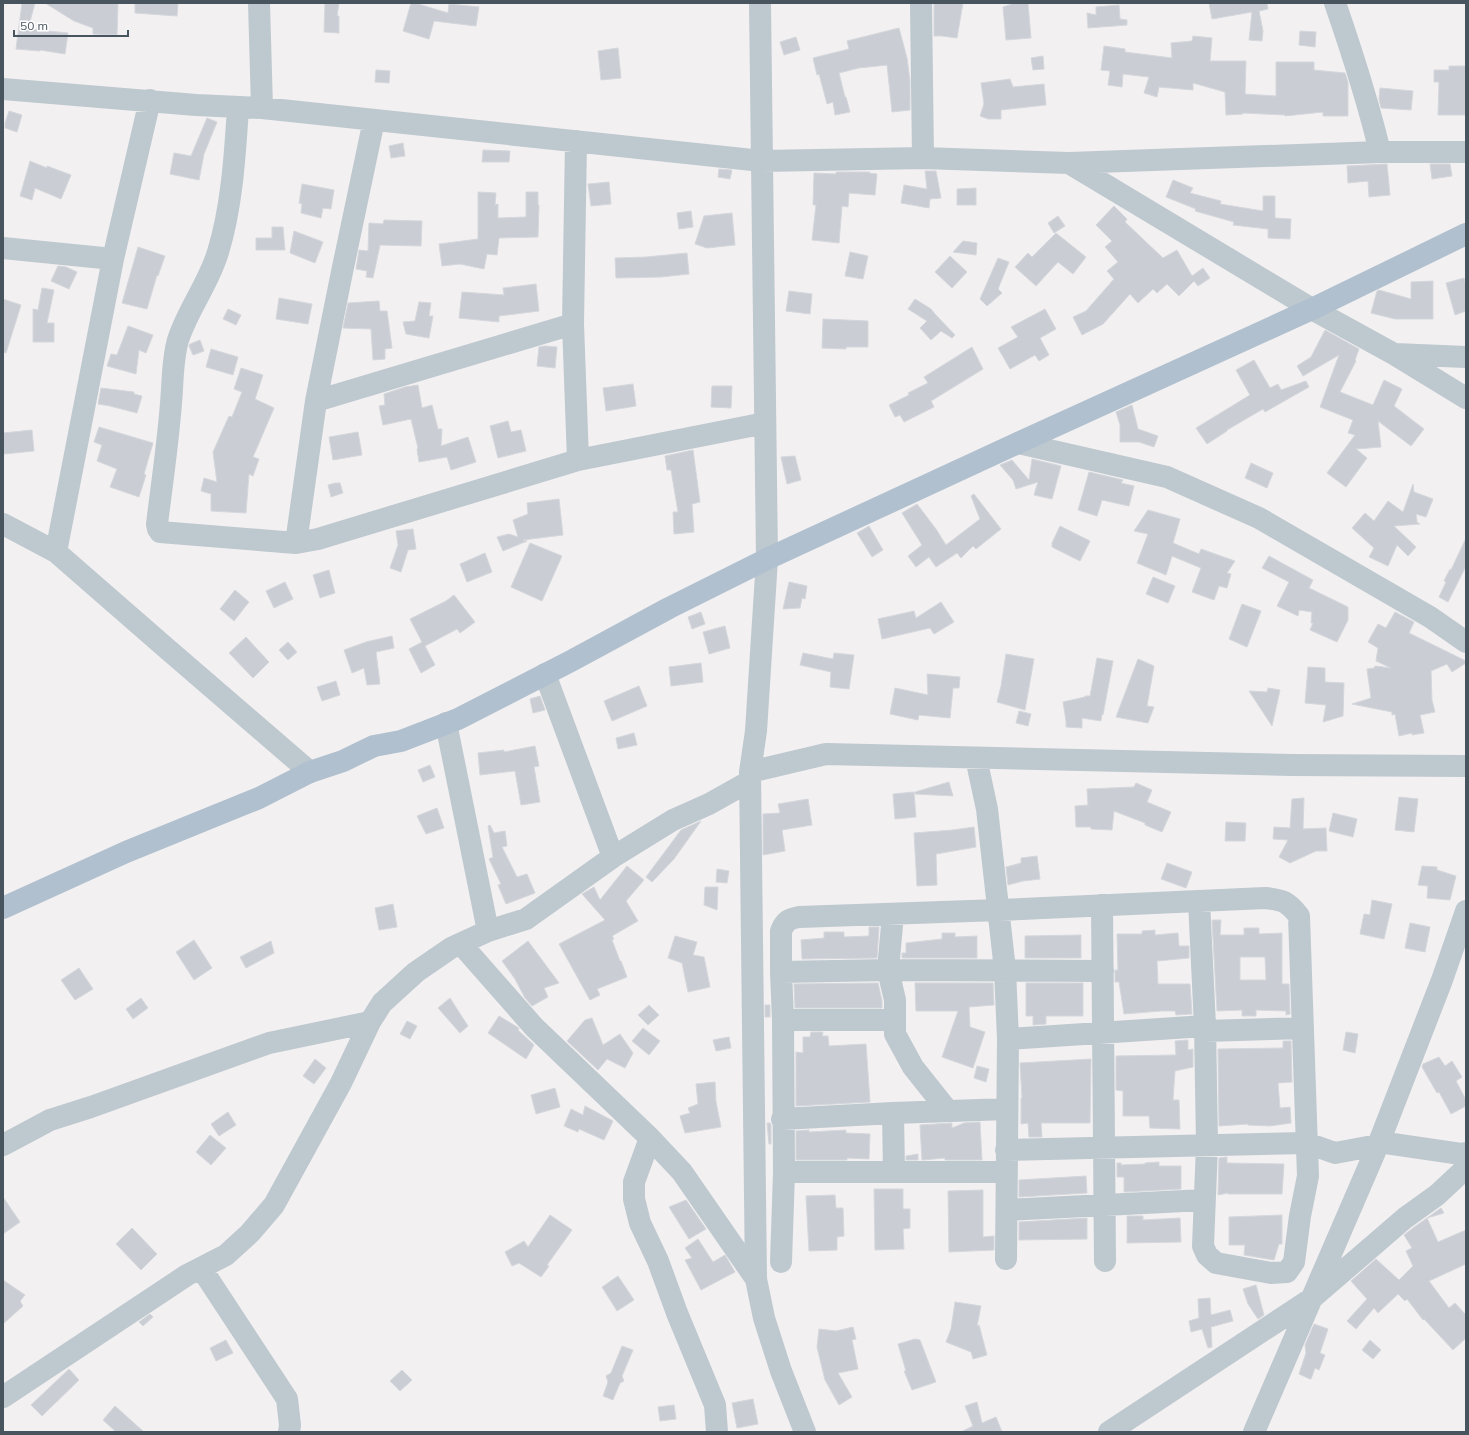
<svg xmlns="http://www.w3.org/2000/svg" width="1469" height="1435" viewBox="0 0 1469 1435" font-family="Mulish,sans-serif">
  <style>
    .building { fill: #cacdd3; stroke: #d4d7dc; fill-rule: evenodd }
    .lines { fill: none; stroke-linecap: round; stroke-linejoin: round }
    .minor { stroke: #bec8cf; stroke-width: 22 }
    .major { stroke: #b0c0cf; stroke-width: 22 }
  </style>
  <rect width="100%" height="100%" fill="#f3f0f1"/>
  <path class="building" d="M22,3h13l-7,26 40,4 -3,21 -25,-4v1l-24,-2z
    M45,3h73l-1,32 -24,-1v-6l-19,-7z
    M135,3h43l-1,13 -42,-3z
    M325,3h14l-2,13h2v17l-15,-1z
    M411,3h4l33,10 1,-9 30,3 -3,19 -42,-5 -5,18 -26,-8z
    M934,3h29l-6,35 -15,-2h-8z
    M1015,3h13l3,35 -25,2 -3,-33z
    M1209,3h58l1,6 -9,2 4,20 -1,10 -13,-1 3,-28 -40,7z
    M1119,5l1,14 7,1v5l-39,3 -1,-15 9,2v-8z
    M899,28l8,30 3,23v29l-18,2 -5,-47 -28,3 -20,5 6,24h1l4,15 -15,3 -2,-13 -6,2 -8,-30 -2,1 -4,-17 36,-9 -2,-8z
    M1300,31l16,1 -1,15 -16,-2z
    M1193,36l19,2 -2,23h36l-1,33 31,2v-34h38v8l31,3 3,9v34h-25v-4l-38,4v-1l-42,-2v1l-17,1 -1,-23 -32,-9v7l-34,-3 -2,10 -13,-4 5,-16 -26,-3 -1,13 -14,-2 2,-14 -9,-1 3,-24 21,3v3l47,6 -1,-15 21,-2z
    M796,37l4,13 -16,5 -4,-13z
    M618,48l3,30 -20,2 -3,-29z
    M1043,56l1,13 -11,1 -2,-12z
    M1449,66h17v49h-28l1,-33h-5v-12h15z
    M376,70l14,1 -1,12 -14,-1z
    M1010,79l3,8 31,-3 2,21 -45,5v9h-13l-8,-3 4,-12 -3,-21z
    M1380,88l33,3 -2,19 -30,-2 -2,-9z
    M9,111l13,4 -5,17 -12,-4v-5z
    M207,118l10,4 -13,32 -5,26 -29,-6 4,-21 17,3z
    M403,143l2,13 -14,2 -2,-12z
    M483,150l27,1 -1,11h-27z
    M30,161l17,7v-2l24,9 -10,24 -26,-11 -3,12 -12,-4z
    M1387,164l3,31 -21,2 -1,-16 -20,2 -1,-17z
    M1430,164h20l2,12 -20,3z
    M719,169l13,1 -2,9 -12,-2z
    M925,171h11l5,27 -11,1 -1,9 -28,-5 3,-18 23,4z
    M836,172h34l-1,1 8,1 -2,21 -26,-2 -1,14 -6,-1 -3,37 -27,-3 4,-35h-3l1,-32 22,1z
    M1173,180l20,8 -3,5 31,8 -1,3 43,7v-15h12v22l16,1 -1,20 -22,-1v-9l-35,-4 1,-3 -39,-11 1,-2 -30,-12z
    M609,182l2,22 -20,2 -3,-22z
    M302,184l32,6 -3,19 -8,-1 -2,10 -20,-5 1,-9 -3,-1z
    M976,188v17h-19v-16z
    M478,192l18,1 -1,12 3,-1v14l28,-1v-25h12v13h1l-1,32 -39,1 -2,17 -10,-1 -3,15 -24,-5 -18,2 -3,-22 39,-5z
    M1114,206l13,13 -2,3 38,36 14,-8 15,26 11,-8 7,10 -12,8 -4,-5 -15,15 -12,-12 -10,9 -4,-4 -15,14 -8,-9 -27,30 -21,11 -9,-18 13,-6 28,-32 -7,-8 11,-9 -13,-15 7,-6 -16,-16z
    M691,211l2,16 -14,2 -2,-16z
    M732,213l3,32 -28,3 -12,-4 9,-28z
    M1058,216l7,10 -11,7 -6,-10z
    M384,220l38,1 -1,25 -41,-1 -7,33 -7,-1 1,-6 -11,-2 3,-19 9,1 1,-28 14,1z
    M272,227h11l2,23h-29v-12h16z
    M294,231l29,11 -8,21 -25,-10z
    M1056,233l30,24 -13,17 -15,-12 -22,24 -21,-19 13,-14 4,4z
    M963,241l14,2 -1,12 -23,-3z
    M138,247l27,9 -7,20 -1,-1 -10,34 -25,-6z
    M850,252l18,4 -5,23 -18,-3z
    M687,253l2,21 -28,3 -45,1 -1,-20 31,-1z
    M950,256l17,16 -15,16 -17,-16z
    M998,258l11,4 -11,27 4,4 -15,13 -7,-7z
    M58,266l8,1 11,5 -8,17 -18,-8z
    M1464,278l2,7v26l-11,4 -9,-32z
    M1433,281v38h-38l-24,-6 6,-22 2,-1 32,9v-17z
    M536,284l3,27 -40,5v6l-40,-4 3,-26 42,3 -1,-7z
    M42,288l12,2 -7,33h7v19h-21v-33l5,1z
    M789,291l23,3 -2,20 -24,-3z
    M279,298l33,6 -4,20 -32,-5z
    M3,299l18,6 -15,48 -3,-1z
    M915,299l16,10 4,5 20,21 -3,3 -11,-7 -10,9 -11,-12 7,-7 -19,-12z
    M379,301l1,10h7l5,37 -7,1v10l-12,1 -2,-31 -28,-1 5,-25z
    M419,302l12,1 -2,13h4l-4,22 -23,-4 -3,-12 12,-1z
    M228,309l13,6 -5,10 -13,-6z
    M1045,309l11,20 -16,9 9,17 -10,6 -4,-6 -25,14 -12,-21 20,-11 -7,-10z
    M823,319l45,2v26h-22v2l-24,-1z
    M128,326l25,9 -7,18 -7,-3 -3,24 -29,-8 4,-12 6,1z
    M1325,330l34,19 -4,11 1,1 -16,31 33,13 11,-25 18,9 -8,17 30,23 -13,17 -33,-25 3,26 -25,2 11,9 -21,29 -19,-14 28,-38 -7,-2 5,-13 -33,-13 19,-52 -36,21 -6,-10 14,-9z
    M200,340l4,11 -11,4 -4,-9 1,-2z
    M545,346l12,1 -2,21 -18,-2 2,-19z
    M972,347l11,22 -52,32 3,6 -30,15 -4,-7 -5,2 -6,-12 20,-10 -1,-2 20,-10 -4,-6z
    M211,349l27,8 -5,18 -27,-8z
    M1254,360l16,28 8,-4 3,6 25,-9 3,6 -44,25 -2,-3 -36,21v1l-20,13 -11,-16 54,-33 -14,-25z
    M241,368l22,7 -8,24 19,9 -21,49 6,2 -6,17 -4,-2 -3,39 -35,-2v-17l-10,-3 3,-13 13,4 -4,-30 16,-36 3,1 10,-25 -8,-3z
    M633,384l3,22 -30,5 -3,-23z
    M418,385l4,23 10,-3 6,24h4l-1,17 27,-9 8,25 -25,8 -4,-13 -28,5 -2,-13 1,-1 -7,-29 -28,6 -4,-19 6,-1 -1,-11 21,-7z
    M712,386h20l-1,22 -20,-1z
    M101,388l33,4v2l8,2 -5,17 -27,-7 -12,-2z
    M1132,405l6,24 20,7 -4,11 -15,-5h-19v-17l-4,-13z
    M508,421l3,11 10,-2 5,21 -28,7 -8,-32z
    M99,427l54,16 -9,31 2,1 -7,22 -29,-10 7,-18 -20,-8 5,-16 -8,-3z
    M32,430l2,21 -30,3 -1,-21z
    M358,432l4,23 -29,5 -4,-23z
    M693,450l7,52 -8,2 2,28 -20,2 -1,-22h5l-7,-42h-4l-2,-14z
    M795,456l6,24 -14,4 -6,-27z
    M1032,459l29,7 -9,33 -18,-4 4,-13 -22,7 -3,-9 -13,-15 12,-5 17,20z
    M1251,463l22,10 -6,15 -22,-10z
    M1089,472l34,8 -2,3 13,3 -5,20 -27,-6 -5,16 -19,-6z
    M335,483h5l3,10 -12,4 -3,-12z
    M1413,484l1,8 19,7 -7,18 -10,-3 1,8 3,2 -26,2 22,21 -8,9 -11,-11 -9,21 -19,-9 5,-9 -22,-20 13,-15 9,8 14,-20 15,11z
    M974,494l27,35 -25,20 -3,-3 -12,12 -4,-5 -21,14 -7,-10 -13,10 -8,-11 14,-11 -20,-32 15,-9 19,25 10,16 34,-26 -9,-23z
    M559,499l4,36 -40,5 4,1 -24,10 -6,-14 12,-3 9,3 -5,-17 15,-6 -1,-11z
    M1148,510l32,9 -7,24 26,11 2,-5 34,12 -8,12 4,1 -4,14 -8,-2 -5,14 -22,-8 9,-24 -29,-12 -6,19 -29,-12 11,-29 -14,-3z
    M869,526l14,24 -11,7 -15,-24z
    M1060,526l30,15 -10,20 -28,-14v-4z
    M413,529l3,20 -8,1 -7,22 -11,-4 8,-23 -2,-14z
    M1466,538v28l-18,36 -9,-5 7,-15 -2,-1 6,-12 1,1z
    M530,543l32,13 -20,45 -31,-14z
    M485,553l7,19 -25,10 -7,-18z
    M1269,556l44,24 -4,8 39,19v13l-11,22 -27,-12 3,-7h-2l1,-11 -13,-2 -1,6 -21,-10 12,-24 -27,-14z
    M329,570l6,23 -15,5 -7,-23z
    M1153,577l22,9 -7,17 -22,-9z
    M285,582l8,17 -19,9 -8,-17z
    M789,582l18,4 -2,13 -3,-1 -2,10 -17,1z
    M235,590l14,12 -15,19 -14,-12z
    M454,595l21,27 -15,11 -3,-4 -32,17 10,19 -14,8 -12,-24 13,-7 -12,-23 36,-18z
    M941,602l13,20 -20,12 -4,-6 -48,11 -4,-20 36,-8 2,7z
    M1242,604l19,7 -14,36 -18,-8z
    M701,612l4,12 -13,5 -4,-12z
    M1395,612l19,10 -5,11 57,28v2l-14,9 -5,-8 -16,7 1,29 3,12 -15,3 4,18 -12,2v-2l-13,3 -4,-22 -3,1v-3l-40,-8 19,-6 -4,-29 7,-1 1,-2 16,2 -15,-7 2,-13 -10,-6 10,-18 8,4z
    M725,626l5,22 -21,6 -6,-22z
    M392,636l2,12 -18,4 4,32 -13,1 -3,-17 -12,5 -8,-23 22,-8z
    M246,637l23,25 -16,16 -24,-25z
    M288,642l9,10 -9,8 -9,-10z
    M803,653l30,6 1,-6 20,2 -5,34 -19,-2 1,-15 -31,-7z
    M1006,654l28,5 -9,51 -28,-8 4,-16z
    M1097,658l16,3 -10,54 -1,-1 -1,7 -19,-3v10l-16,-1v-6l-3,-19 22,-5v-1h5z
    M1138,659l16,7 -7,40 7,1 -6,16 -32,-6z
    M701,663l2,19 -32,4 -2,-19z
    M1308,667l17,1v14l19,1 -1,33 -20,6 3,-17 -21,-2z
    M927,674l33,3 -1,11h-6l-3,30 -31,-3 -1,5 -28,-6 5,-26 33,7z
    M336,681l4,14 -18,6 -5,-14z
    M639,686l8,20 -35,15 -8,-20z
    M1268,688l12,2 -8,36 -23,-35 18,1z
    M540,696l5,14 -12,3 -3,-14z
    M1019,711l12,3 -3,12 -12,-3z
    M634,733l3,12 -19,4 -2,-11z
    M535,746l4,20 -5,1 6,35 -19,3 -6,-34 -35,4 -2,-22 26,-3v2z
    M430,765l5,12 -12,5 -5,-12z
    M949,782l4,14 -38,-2v-2z
    M1136,783l16,7 -5,12 24,10 -9,20 -17,-7v-2l-31,-12 -2,19 -21,-1v-2h-15l-1,-21 13,-1 -1,-16 47,-2z
    M914,792l2,25 -21,2 -2,-25z
    M1399,797l19,2 -4,33 -19,-2z
    M1304,798l-1,31 23,-1 1,23h-11l-26,12 -11,-6 9,-17 -15,-1 1,-12 16,1 2,-29z
    M808,799l4,26 -30,5 3,21 -22,4v-41l17,-1 -2,-9z
    M437,808l7,20 -18,6 -9,-18z
    M1333,813l24,6 -4,18 -24,-6z
    M701,821l-27,38 -22,23 -6,-5 35,-47z
    M1226,822l20,1 -1,18h-20z
    M490,825l4,8 11,-2 2,15 -5,1 15,30 10,-3 8,19 -29,11 -8,-19 3,-1 -12,-25 4,-2 -5,-31z
    M974,827l2,20 -40,7 1,31 -20,1 -3,-53 39,-3z
    M1037,856l3,23 -17,2 -15,4 -2,-18 15,-4v-5z
    M1167,863l25,9 -6,16 -25,-9z
    M627,866l17,14 -18,21 12,20 -26,15 2,3 -2,1 8,21h1l6,16 -30,12 3,6 -10,5 -31,-56 46,-24 -23,-26 12,-7 6,13z
    M1422,866l15,1v3l19,6 -6,24 -23,-2 1,-12 -10,-1z
    M717,869l12,2 -2,12 -11,-1z
    M705,887h13l-1,23 -13,-5z
    M1372,900l20,4 -8,35 -24,-5 4,-20 6,1z
    M393,904l4,23 -18,3 -4,-22z
    M1212,920h9l-1,15h24v-7h15v6l23,-1v51h7l1,30 -4,1v-4l-30,-1v6h-14v-6l-25,1zM1240,957h25l1,23h-26z
    M1410,923l20,4 -5,25 -20,-4z
    M869,927h10l-2,31 -75,1 -1,-19 23,-2v-6h20v5l25,-1z
    M1155,930v5l23,-2 1,13h10v12l-32,3 1,23h32l2,30 -16,1 -1,-4h-14l-37,3 -5,-32h-4v-12h3l-1,-36h25v-3z
    M942,933h13v4l22,-1v22h-75v-5h4v-10l36,-4z
    M1081,935v23h-56v-22z
    M675,936l22,6 -4,13 11,2 6,30 -22,5 -6,-29 -14,-5z
    M194,940l18,28 -18,12 -18,-28z
    M271,941l3,12 -28,15 -6,-11z
    M528,941l31,42 -15,5 4,9 -16,9 -7,-8 -10,-19 -13,-18z
    M79,968l14,21 -18,11 -14,-20z
    M878,983l4,18v7h-87l-1,-24z
    M915,983h78l1,22 -25,2 1,20 15,5 -12,36 -31,-11 16,-46h-42z
    M1026,983h57v33h-37v8l-13,1v-9h-7z
    M141,998l7,10 -15,11 -7,-10z
    M450,998l18,28 -8,7 -22,-25z
    M649,1005l10,10 -11,10 -10,-10z
    M765,1005h5v12h-5z
    M499,1016l20,12 -1,2 16,15 -8,14 -38,-26z
    M592,1018l11,27 17,-11 13,19 -8,15 -18,-9 -9,11 -31,-29 18,-21z
    M407,1021l10,5 -7,13 -10,-5z
    M643,1028l17,13 -11,14 -17,-14z
    M811,1032h12l-1,4h6l1,10 37,-2 4,58 -74,4v-54l7,1v-16h7z
    M1346,1032l12,2 -3,19 -12,-3z
    M729,1037l2,11 -15,3 -3,-11z
    M1188,1040v10l5,-1v18l-18,4 -2,29h6l1,29 -30,-1 -1,-12h-26v-25l-7,-1v-34l60,-1 -1,-14z
    M1283,1041h8l1,41 -14,1 2,25 10,-1 1,16 -21,3 -22,-1v-1l-29,2 -1,-77 65,-1z
    M1439,1057l6,9 7,-5 10,16 -6,4 10,19v6l-15,8 -12,-22 -2,1 -15,-26 1,-3z
    M315,1059l11,9 -12,16 -11,-8z
    M1091,1059l-1,64h-49l1,14h-13l-1,-14 -7,1v-26h1l-2,-35z
    M977,1066l12,3 -3,13 -12,-4z
    M715,1082l1,20 5,25 -36,6 -5,-17 10,-3 -2,-5 10,-4 -2,-20z
    M555,1088l5,19 -24,7 -5,-19z
    M585,1106l28,15 -9,19 -25,-11 -1,3 -14,-6 7,-17 12,6z
    M228,1112l8,13 -17,11 -8,-12z
    M980,1122l2,38h-37v-2l-23,2 -2,-35 32,-2v5l12,-5z
    M767,1123h3l1,2v19h-2z
    M809,1130v2l37,-2v3l24,1 -1,25 -22,-1v2h-51v-29z
    M210,1135l16,13 -15,17 -15,-13z
    M918,1154v6h-12v-4z
    M1227,1157v6l57,1 -2,30h-54v-1l-10,2 1,-37z
    M1159,1162v4h22v23l-57,3v-15h-7v-14h4v2l24,-1v-1z
    M1086,1176l1,17 -68,4v-17z
    M874,1189h29v20h7v19l-7,1 1,20 -29,1z
    M983,1190v47l11,-1v14l-45,2 -1,-61z
    M835,1195l1,13h7l1,28 -7,1v13l-28,1 -3,-55z
    M3,1197l17,25 -17,12z
    M686,1200l20,29 -17,10 -20,-32z
    M1441,1208l3,5 -17,5 11,24 28,-12v34l-37,17 20,27 6,-5 11,12v23l-13,12 -29,-31 -1,1 -16,-21 -2,2 -7,-7 -20,19 -4,-5 -18,21 -9,-8 20,-22 -16,-18 25,-22 23,21 14,-14 -7,-15 6,-3 -8,-13 9,-7z
    M550,1215l22,15 -25,35 2,1 -8,11 -22,-14 -7,3 -7,-14 19,-11 4,6z
    M1282,1215v29h-3l-5,16 -30,-5 1,-10h-16v-28z
    M1127,1216h16v4l37,-2 1,24 -54,1z
    M1087,1218v21l-68,1v-18z
    M132,1228l25,26 -16,16 -25,-26z
    M698,1239l15,23 12,-7 10,17 -34,18 -16,-30 7,-2 -7,-10z
    M618,1276l16,24 -17,11 -15,-24z
    M3,1280l22,15 -5,6 3,5 -20,18z
    M1256,1285l8,30 -6,4 -10,-15 -5,-15z
    M1210,1298l1,17 19,-5 3,11 -22,6 1,20 -4,1 -6,-19 -11,3 -2,-11 10,-3 -1,-19z
    M955,1302l26,4 -4,20 2,-1 8,30 -14,4 -2,-7 -25,-10 5,-13z
    M150,1314l3,3 -10,9 -4,-4z
    M1314,1324l14,5 -8,24 5,2 -6,15 -4,-2 -4,11h-1l-11,-5 7,-21 -1,-8z
    M853,1327l3,12 -4,1 6,29 -20,4 14,24 -13,8 -14,-25 -8,-33 2,-18 17,2z
    M915,1339l5,1 16,42 -24,8 -8,-19h2l-8,-27z
    M226,1340l7,13 -17,8 -6,-13z
    M1370,1340l11,10 -8,9 -11,-9z
    M622,1346l11,4 -11,26 2,5 -4,2 -7,17 -10,-4 5,-14 -2,-6 5,-3z
    M69,1369l10,11 -37,36 -11,-11z
    M402,1370l10,10 -12,11 -10,-10z
    M753,1399l5,25 -21,4 -5,-25z
    M977,1402l5,21 14,-6 6,15h-41l12,-6 -8,-20z
    M674,1405l2,14 -16,2 -2,-14z
    M115,1406l29,26h-28l-13,-12z"/>
  <g class="lines">
    <path class="minor" d="M259,3l3,105
      M760,3l7,556 -11,172 -6,41 6,507 8,39 17,53 24,61
      M921,3l2,155
      M1335,3c17,49 33,99 45,149
      M3,89l193,16 66,3 500,53 161,-3 146,5 243,146 82,45 72,44
      M238,108c-3,46 -6,99 -20,144 -9,31 -30,57 -40,88 -6,21 -5,42 -7,63 -3,40 -9,80 -14,121l1,5 2,3 136,11 22,-4 260,-79 187,-37
      M576,141l-3,183 5,136
      M1069,163l311,-11h86
      M3,248l110,11
      M1395,354l71,3
      M316,401l257,-77
      M1018,443l149,34 92,41 171,99 36,25
      M3,524l53,28 109,95 145,125
      M296,543l20,-142 26,-129 32,-152
      M56,552l57,-293 37,-159
      M545,674l68,183
      M446,723l42,208
      M976,758l11,51 18,161 3,69 -2,220
      M750,772l76,-18 466,11 174,1
      M1102,905l3,356
      M893,914l-5,56 7,30v34l18,33 35,44
      M461,944l73,83 116,111 32,34 74,107
      M781,972l107,-2 215,1
      M783,1020h112
      M1205,1031l98,-3
      M1008,1039l197,-13
      M893,1113l1,59
      M782,1119l111,-6 114,-4
      M650,1138l-16,44v17l6,24 18,38 19,52 38,92 2,27
      M1379,1142l82,12 5,-1
      M3,1145l47,-25 41,-13 178,-64 101,-21
      M1006,1150l301,-7 28,10 43,-8
      M784,1172h222
      M1007,1210l197,-10
      M781,1262l3,-90 -1,-152 -2,-48v-41c4,-10 8,-12 18,-14l200,-7 266,-12c19,2 23,4 34,18l9,260 -8,40 -6,46 -7,10 -16,1 -55,-10 -9,-8 -4,-9 4,-101 -2,-119 -6,-125
      M201,1268l86,131 3,26 -1,7
      M3,1397l184,-122 39,-20 24,-22 24,-28 67,-122 29,-61 12,-19 34,-31 35,-24 37,-17 38,-12 87,-62 60,-37 36,-16 41,-23
      M1109,1432l202,-133 94,-81 32,-23 29,-27
      M1254,1432l124,-287 64,-165 24,-69"/>
    <path class="major" d="M3,908l123,-56 133,-54 51,-26 33,-11 31,-15 27,-5 57,-22 113,-58 98,-53 98,-49 251,-116 294,-134 154,-75"/>
  </g>
  <rect width="1469" height="1435" fill="none" stroke="#48545e" stroke-width="8"/>
  <path d="M14 30v6h114v-6" fill="none" stroke="#48545e" stroke-width="2"/>
  <text x="20" y="30" font-size="12" fill="#48545e" stroke="#ffffff" stroke-width="3" paint-order="stroke">50 m</text>
</svg>
